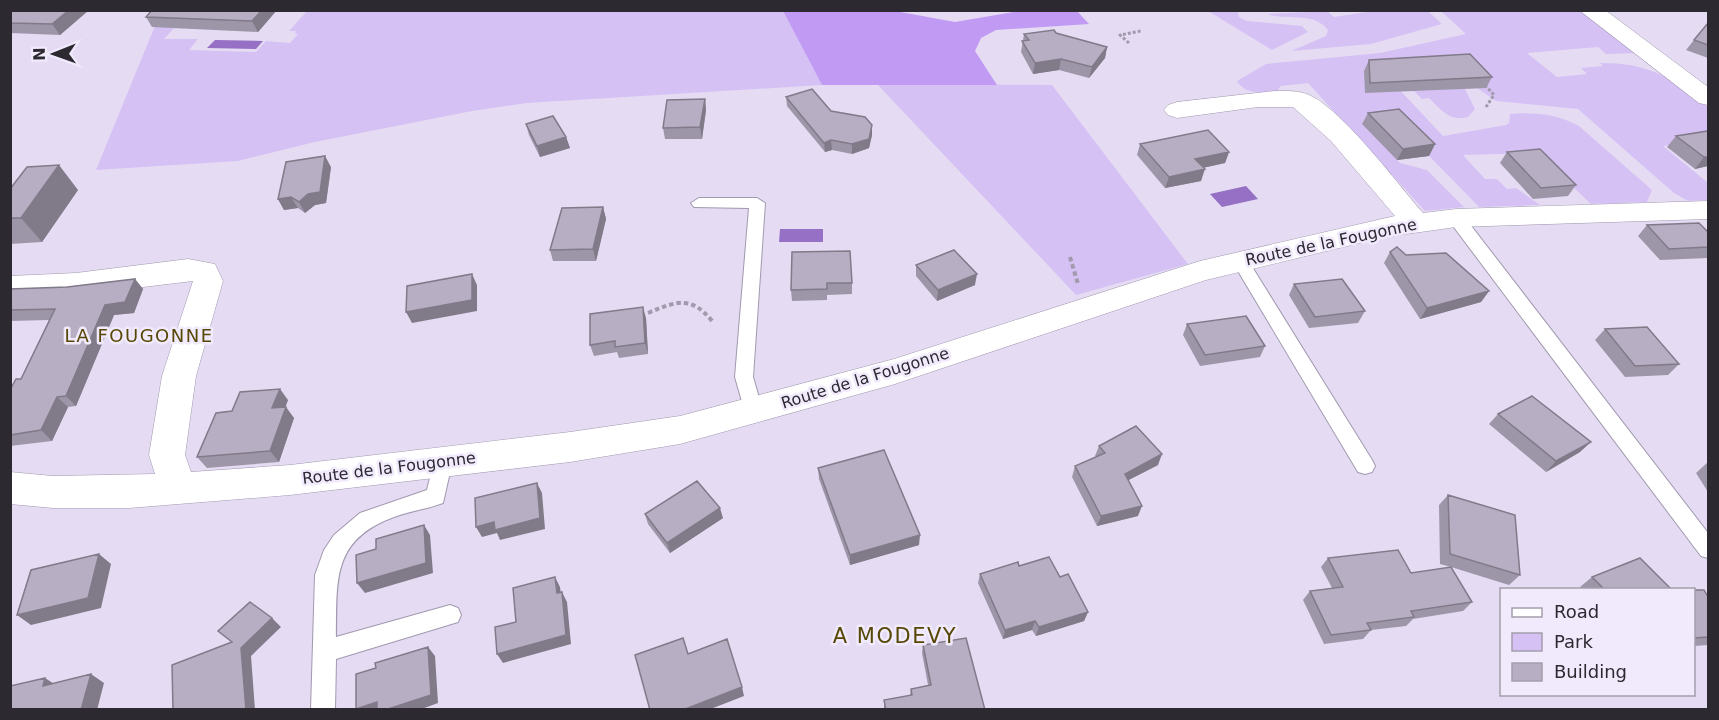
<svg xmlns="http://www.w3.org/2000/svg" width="1719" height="720" viewBox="0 0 1719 720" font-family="'DejaVu Sans',sans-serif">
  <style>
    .green { fill: #d6c1f5 }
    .forest { fill: #c19af3 }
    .water { fill: #9570c4 }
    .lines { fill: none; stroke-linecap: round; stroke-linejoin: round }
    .service-casing { stroke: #a199af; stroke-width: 2 }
    .minor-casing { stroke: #a199af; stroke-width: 1 }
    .path-far1 { stroke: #a19aac; stroke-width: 3; stroke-dasharray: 3 2; stroke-linecap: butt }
    .path { stroke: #a19aac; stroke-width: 4; stroke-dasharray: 4.5 3; stroke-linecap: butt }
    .service { fill: #fff; fill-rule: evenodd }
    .minor { fill: #fff; fill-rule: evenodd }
    .wall { fill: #9d96a9 }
    .shaded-wall { fill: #807a89 }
    .building { fill: #b7aec4; stroke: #807a89; stroke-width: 1.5 }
    .labels { text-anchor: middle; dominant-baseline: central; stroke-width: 5; stroke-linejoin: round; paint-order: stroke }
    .street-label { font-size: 16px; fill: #2c2931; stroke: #f1eafd }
    .neighbourhood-label { font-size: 18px; letter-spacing: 1.5px; fill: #574705; stroke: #f1eafd }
    .near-neighbourhood-label { font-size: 21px; letter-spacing: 1.5px; fill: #574705; stroke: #f1eafd }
  </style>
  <rect width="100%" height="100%" fill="#e5dcf3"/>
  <path class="green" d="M161,11l13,17 -10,11h34l-9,11 67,2 10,-11 24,2 8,-9h-3l1,-3h-7l18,-20h476l39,74 -295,18 -55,8 -157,31 -77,19 -142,9z
    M1208,11h30l1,6 8,4 55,5 6,6 -36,18z
    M1327,11l7,6 46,-7 48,1 14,13 -71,20 -80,7 35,-15 2,-6c-14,-19 -43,-9 -61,-16z
    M1441,11h143l55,42 -33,1 -8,-7 -71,6 30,24 30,-3 -6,-6 22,-2 -3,-3c47,-1 71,15 108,41v34l-45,8 45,37v17l-20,1 -14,-8 -96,-84 -82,-8 -19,-13 -12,1 10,20 -7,8c-18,5 -27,-7 -39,-19l-7,1 -14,-14 -11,2 46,49 63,-11 3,-2 1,-9c25,-2 47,0 69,12l73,64 -5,12 -56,2 -54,-51 -74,2 22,24h12l10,10 9,-1 24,17 -61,2 -85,-87 -31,4 37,39 27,7 37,37 -39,4 -117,-128 -27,3 -4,5c-15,1 -31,5 -40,-10l29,-17 114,-11 86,-19z
    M877,84l175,1 136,179 -112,31z"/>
  <path class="forest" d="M1077,11l12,13 -93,6 -15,8 -6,13 22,34h-175l-39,-74h112l60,11 65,-11z"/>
  <path class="water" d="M215,40l48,1 -7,8 -49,-1z
    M1246,186l12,13 -36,8 -12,-13z
    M780,229h43v13h-44z"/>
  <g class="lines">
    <g class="service-casing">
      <path id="service" d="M699,198h58l8,5 -12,174 10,35 -2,5 -7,2 -7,-2 -2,-5 -10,-35 14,-169 -55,-1 -3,-4z
        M1456,213l6,1 246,319v25l-7,-2 -251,-334 -2,-4z
        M1240,255l6,2 126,203 3,6 -3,6 -7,2 -7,-2 -126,-211z
        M442,455l7,2 3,6 -9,40c-16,6 -33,8 -49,14 -63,23 -57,64 -58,120l114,-32 8,3 3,7 -3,7 -122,37 -1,51h-24l4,-135 9,-25 10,-15 26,-22 67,-23 8,-33z"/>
    </g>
    <g class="minor-casing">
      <path id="minor" d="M1579,10h26l103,77v18l-9,-2z
        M1275,91c12,0 25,-1 36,5 33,16 86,87 112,117l33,-4 252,-8v18l-252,8 -71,10 -179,43 -311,104 -215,60 -110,18 -280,33 -161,13h-76l-43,-4v-32l43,4 102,-2 -6,-19 13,-79 31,-95 -117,14 -66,3v-22l66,-3 112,-14 27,5 8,17 -27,95 -11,79 6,17 99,-7 280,-33 110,-16 214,-57 306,-98 195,-45 -64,-75 -38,-34h-35l-81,11 -9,-3 -4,-5 4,-5 9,-3z"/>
    </g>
    <path class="path-far1" d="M1129,43l-9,-8 21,-4
      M1485,85l9,10 -8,12"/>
    <path class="path" d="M1070,257l8,27
      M648,313c29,-12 43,-18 65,9"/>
    <use href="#service" class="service"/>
    <use href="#minor" class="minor"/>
  </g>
  <path class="wall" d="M10,10h79l-29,25 -50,-2z
    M152,10h125l-19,22 -106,-5 -6,-10z
    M1708,23v35l-22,-8 8,-10z
    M1056,33l51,14 -2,11 -16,20 -30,-8 -26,4 -12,-22 3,-18z
    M1369,60l123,17 -6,11 -121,5 -1,-22z
    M786,97l45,14 41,24 -3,13 -17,6 -20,-4 -7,2 -38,-46z
    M705,99l1,11 -4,29h-37l-2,-11z
    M1368,113l67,31 -6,12 -32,4 -35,-36z
    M526,124l40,13 4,11 -30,9 -11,-22z
    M1708,131v35l-13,3 -28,-22 9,-11z
    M1140,144l89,8 -4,11 -22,5 -2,13 -36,7 -28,-33z
    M1507,152l69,33 -8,11 -35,3 -33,-36z
    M331,167l-5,36 -11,2 -10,8 -7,-5 -14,2 -6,-11z
    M10,189l68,1 -36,52 -32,2z
    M603,207l3,12 -10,42h-43l-3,-11z
    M1647,225l61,7v26l-48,2 -22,-24z
    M792,252l60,31v11l-25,1v5l-35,1 -1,-11z
    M1390,252l16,3 83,36 -8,11 -61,17 -36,-56z
    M916,265l59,20 -38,16 -21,-25z
    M135,279l8,10 -9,24 -20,2 -38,91 -8,1 -16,34 -42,5v-56l11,-11 28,-59 -39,1v-32l57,-2z
    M1294,284l71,27 -7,12 -49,5 -20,-33z
    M646,318l2,36 -29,4 -2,-6 -23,4 -4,-11z
    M1187,324l78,22 -5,11 -60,9 -17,-31z
    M1605,329l74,35 -11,11 -43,2 -30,-37z
    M288,400l-3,7 9,11 -15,44 -72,6 -10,-11 35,-46z
    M1498,414l82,38 -34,20 -57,-48z
    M1099,446l59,19 -30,15 10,36 -41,10 -25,-49 3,-11 21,-9 -1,-1z
    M1708,462v30l-12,-19z
    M818,468l101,77 -69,20 -31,-86z
    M1448,495l72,80 -11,10 -58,-18 21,35 -9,9 -50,8 -7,7 -35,4 -8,9 -39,5 -21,-44 7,-9 22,-3 -11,-21 7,-9 83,15 40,-6 -11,-3 -1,-59z
    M645,514l78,4 -53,35 -22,-29z
    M1019,566l41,11 28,35 -4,9 -48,15 -4,-6 -29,9 -25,-56 2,-9z
    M1592,577l80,13h-89l-3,-3z
    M1694,590l14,7v48l-14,1z
    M923,645l62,65h-101v-10l26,-4 1,-7 17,-4 -6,-32z"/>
  <path class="shaded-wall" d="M69,10h20l-29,25 -8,-11z
    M262,10h15l-19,22 -6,-11z
    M1107,47l-2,11 -16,20 3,-11z
    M1061,59l-2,11 -26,4 2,-11z
    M705,99l1,11 -4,29 -2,-12z
    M872,125v10l-3,13 -17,6v-10z
    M566,137l4,11 -30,9 -3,-11z
    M831,140l1,10 -7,2 -1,-9z
    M1435,144l-6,12 -32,4 6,-11z
    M1229,152l-4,11 -33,7 3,-11z
    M325,156l6,11 -5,36 -11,2 -10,8 -6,-11z
    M1704,157h4v9l-13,3z
    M59,165l19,25 -36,52 -21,-24z
    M1205,169l-4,12 -36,7 4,-11z
    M291,197l7,11 -14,2 -6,-11z
    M603,207l3,12 -10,42 -3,-12z
    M472,274l5,11v26l-65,12 -6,-11z
    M977,274l-2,11 -38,16 1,-11z
    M135,279l8,10 -9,24 -20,2 -38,91 -10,-10 39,-91z
    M1489,291l-8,11 -61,17 7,-11z
    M643,307l3,11 2,36 -3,-11z
    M280,389l8,11 -7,19 -9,-11z
    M57,397l11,10 -16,34 -11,-11z
    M286,407l8,11 -15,44 -9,-11z
    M1591,442l-11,10 -34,20 10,-11z
    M1162,454l-4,11 -37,19 4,-10z
    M537,483l5,10 3,36 -45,11 -3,-7 -15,4 -6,-10z
    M1142,506l-4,10 -41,10 4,-10z
    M720,508l3,10 -53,35 -3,-10z
    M424,525l6,10 3,38 -68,20 -8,-10z
    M920,535l-1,10 -69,20v-10z
    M99,554l12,10 -10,44 -70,17 -14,-10z
    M555,577l5,10 2,16 -5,-10z
    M562,592l5,10 4,42 -68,19 -6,-9z
    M1088,612l-4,9 -48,15 3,-9z
    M272,618l9,9 -30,29 4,54h-9l-5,-62z
    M1035,621l-3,9 -29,9 2,-9z
    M428,647l7,9 3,47 -19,7h-34z
    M91,674l13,9 -7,27h-16z
    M45,678l14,9 -16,-1z
    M742,687l2,9 -36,14h-25z
    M377,702l7,8 -28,-1z"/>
  <path class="building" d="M10,10h59l-17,14 -42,-1z
    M152,10h110l-10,11 -106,-4z
    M1708,23v22l-14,-5z
    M1054,30l2,3 51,14 -15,20 -31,-8 -26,4 -13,-22 7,-1 -5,-6z
    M1470,54l22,23 -122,6 -1,-23z
    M812,89l19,22 34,6 7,8 -3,14 -17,5 -21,-4 -7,3 -38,-46z
    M705,99l-5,28 -37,1 4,-28z
    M1399,109l36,35 -32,5 -35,-36z
    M553,116l13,21 -29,9 -11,-22z
    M1208,130l21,22 -34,7 10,10 -36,8 -29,-33z
    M1708,131v26h-4l-28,-21z
    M1540,149l36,36 -35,3 -34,-36z
    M325,156l-5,36 -12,2 -9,8 -8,-5 -13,2 8,-37z
    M59,165l-38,53h-11v-29l17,-22z
    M603,207l-10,42 -43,1 12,-42z
    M1699,223l9,9v15l-39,2 -22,-24z
    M1397,247l9,8 40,-2 43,38 -62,17 -37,-56z
    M954,250l23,24 -39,16 -22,-25z
    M850,251l2,32h-25v6l-36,1 1,-38z
    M472,274v26l-66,12 1,-26z
    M135,279l-10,23 -20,3 -39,91 -9,1 -16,33 -31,5v-45l6,-11h5l34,-70 -45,1v-21l57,-2z
    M1342,279l23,32 -50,6 -21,-33z
    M643,307l2,36 -30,4v-6l-25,4v-31z
    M1246,316l19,30 -60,9 -18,-31z
    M1647,327l32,37 -44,2 -30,-37z
    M280,389l-8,19 14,-1 -16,44 -73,6 19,-44 16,-2 8,-19z
    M1532,396l59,46 -35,19 -58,-47z
    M1136,426l26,28 -37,20 17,32 -41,10 -26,-50 30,-13 -6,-7z
    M884,450l36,85 -70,20 -32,-87z
    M697,481l23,27 -53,35 -22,-29z
    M537,483l3,35 -45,12 -1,-8 -18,5 -1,-29z
    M1448,495l67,20 5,60 -70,-21z
    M424,525l2,38 -69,20 -1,-28 20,-6v-10z
    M1398,550l13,23 40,-6 21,35 -61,9 3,6 -47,6 4,7 -40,5 -21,-44 33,-4 -15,-29z
    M99,554l-11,44 -71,17 14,-45z
    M1049,557l11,20 8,-3 20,38 -49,15 -4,-6 -30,9 -25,-56 38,-12 1,4z
    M1640,558l32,32h-67l-13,-13z
    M555,577l2,16 5,-1 4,43 -69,19 -2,-27 21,-5 -3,-34z
    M1694,590h10l4,7v40l-14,1z
    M250,602l22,16 -31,30 5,62h-73l-1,-45 60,-23 -14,-11z
    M683,638l5,16 39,-15 15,48 -59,23h-33l-15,-55z
    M966,638l19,72h-99l-2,-10 28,-5 -1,-6 20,-4 -8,-40z
    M428,647l3,48 -46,15h-8v-8l-21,7v-35l20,-6 -1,-5z
    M91,674l-10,36h-71v-24l35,-8 -2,8z"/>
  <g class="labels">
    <g class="street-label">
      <text transform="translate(1331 242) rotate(-12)">Route de la Fougonne</text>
      <text transform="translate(865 378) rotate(-17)">Route de la Fougonne</text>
      <text transform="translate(389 468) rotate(-7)">Route de la Fougonne</text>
    </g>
    <g class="neighbourhood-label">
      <text x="139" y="335">LA FOUGONNE</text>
    </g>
    <g class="near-neighbourhood-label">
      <text x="895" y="636">A MODEVY</text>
    </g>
  </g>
  <rect width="1719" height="720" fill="none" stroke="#2c2931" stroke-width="24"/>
  <rect x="1500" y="588" width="195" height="108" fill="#f1eafd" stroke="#a29dab" stroke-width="1.5"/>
  <rect x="1512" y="608" width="30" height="9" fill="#ffffff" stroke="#a29dab" stroke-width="1.5"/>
  <text x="1554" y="618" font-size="18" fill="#2c2931">Road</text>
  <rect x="1512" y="633" width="30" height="18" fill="#d6c1f5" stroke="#a29dab" stroke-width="1.5"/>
  <text x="1554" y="648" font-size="18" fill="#2c2931">Park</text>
  <rect x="1512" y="663" width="30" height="18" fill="#b7aec4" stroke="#a29dab" stroke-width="1.5"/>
  <text x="1554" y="678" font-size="18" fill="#2c2931">Building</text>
  <g transform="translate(54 54) rotate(269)" stroke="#f1eafd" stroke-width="4.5" paint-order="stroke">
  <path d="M0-4.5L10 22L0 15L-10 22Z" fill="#2c2931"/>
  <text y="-9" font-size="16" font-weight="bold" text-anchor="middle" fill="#2c2931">N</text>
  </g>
</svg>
